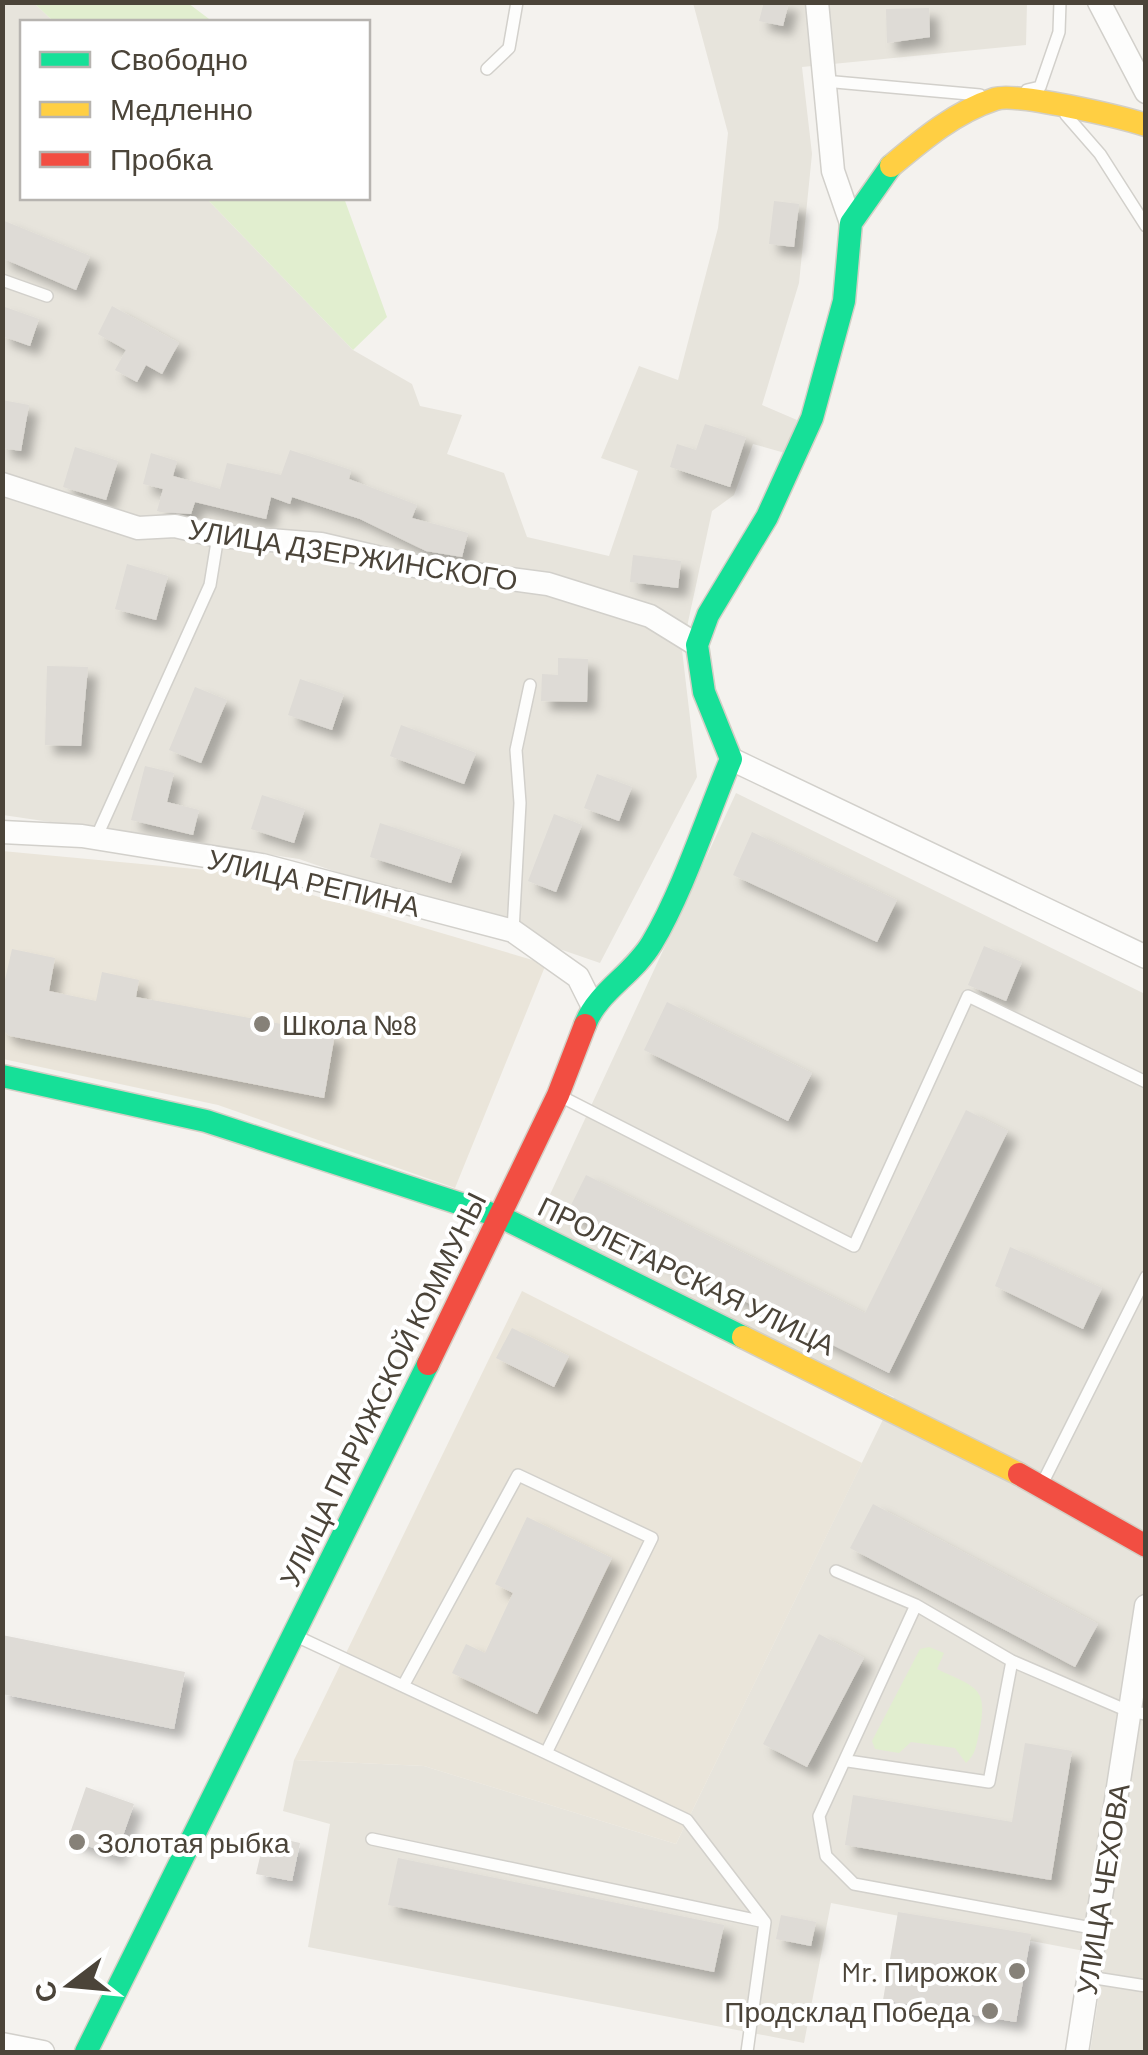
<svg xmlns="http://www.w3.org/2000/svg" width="1148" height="2055" viewBox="0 0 1148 2055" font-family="Barlow,sans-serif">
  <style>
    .residential { fill: #e7e4dc }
    .education { fill: #eae5da }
    .green { fill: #e1eecf }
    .building { fill: #dedbd6; filter: url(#shadow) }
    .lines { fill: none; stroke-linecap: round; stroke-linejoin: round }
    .lane-casing { stroke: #d2d0cb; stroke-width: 14 }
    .street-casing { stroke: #d2d0cb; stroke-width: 25 }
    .fast-casing { stroke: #d3cfc5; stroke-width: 25 }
    .slow-casing { stroke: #d3cfc5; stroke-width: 25 }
    .jam-casing { stroke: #d3cfc5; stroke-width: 25 }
    .lane { stroke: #fdfdfc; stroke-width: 11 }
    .street { stroke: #fdfdfc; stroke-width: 22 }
    .fast { stroke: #16e098; stroke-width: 22 }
    .slow { stroke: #ffcf43; stroke-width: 22 }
    .jam { stroke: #f24e42; stroke-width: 22 }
    .poi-dot { fill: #868178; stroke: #fff; stroke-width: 4 }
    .labels { text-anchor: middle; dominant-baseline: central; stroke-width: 8; stroke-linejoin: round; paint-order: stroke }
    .street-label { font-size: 28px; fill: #4b4439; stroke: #fff }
    .poi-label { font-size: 28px; fill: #4b4439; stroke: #fff; text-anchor: start }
  </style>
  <defs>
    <filter id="shadow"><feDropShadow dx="9" dy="9" stdDeviation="5" flood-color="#0004"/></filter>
  </defs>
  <rect width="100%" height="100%" fill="#f4f2ee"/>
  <path class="residential" d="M2,3h32l20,19h-32v176h184l147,152 59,34 8,22 42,9 -15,39 57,19 23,64 82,19 29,-85 -37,-13 38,-92 39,14 40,-152 10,-95 -35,-130h334l-1,42 -224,22 10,87 -13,129 -37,122 35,15 -12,33 -32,-9 -19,51 -22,16 -30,139 15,127 -97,186 -301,-104 -296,-44z
    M736,793l409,201v1058h-55l15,-97 -274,-52 -27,140 -496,-96 22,-123 -47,-13 11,-51 130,6 252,78 218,-447 -360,-168z"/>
  <path class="education" d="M2,851l236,22 308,91 -91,224 -237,-83 -215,-46z
    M522,1291l340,172 -186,381 -252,-78 -130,-6z"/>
  <path class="green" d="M34,3h154l25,19h-159z
    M206,198h138l43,119 -34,33z
    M929,1647l15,6 -7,16c39,19 52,17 42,64 -3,13 -3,21 -13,30l-11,-15 -44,-6 -12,11 -24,-4 -3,-8 48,-92z"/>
  <path class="building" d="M764,2h25l-6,24 -24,-5z
    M929,8l1,29 -43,6 -1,-34z
    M774,201l25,3 -5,43 -25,-3z
    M2,220l88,36 -14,34 -74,-32z
    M2,306l37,13 -9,27 -28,-10z
    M112,306l67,37 -17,31 -16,-9 -9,17 -22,-12 11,-20 -28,-16z
    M2,400l27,5 -8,46 -19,-3z
    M705,424l41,13 -16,50 -60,-20 7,-23 19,6z
    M75,447l43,14 -12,39 -43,-13z
    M290,450l61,20 -2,9 68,26 -5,13 56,15 -6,24 -36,-6 -66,-32 -68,-22 -2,7 -19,-7 -5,22 -71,-17 -4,12 -30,-2 -4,-1 6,-22 -20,-5 8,-31 26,8 -4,15 47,13 7,-26 54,12z
    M633,555l48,6 -3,27 -48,-6z
    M127,564l41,12 -12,44 -41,-11z
    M558,658l30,1 -1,43 -46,-1 1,-27 16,1z
    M47,666l41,1 -7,79 -36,-1z
    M300,679l44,15 -12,36 -44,-15z
    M195,687l32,13 -26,63 -32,-13z
    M401,725l75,28 -12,31 -74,-28z
    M145,766l29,7 -7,29 32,8 -6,25 -62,-15z
    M597,774l35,13 -13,34 -35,-13z
    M262,795l43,14 -11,34 -43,-14z
    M554,814l28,11 -26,67 -28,-11z
    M380,823l82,27 -11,33 -81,-26z
    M752,832l145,68 -20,42 -144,-67z
    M984,946l38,16 -16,39 -38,-16z
    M12,949l43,9 -6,33 47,10 6,-29 37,8 -3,17 199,37 -11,64 -314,-62 -8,-6v-37z
    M667,1002l145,71 -24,48 -144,-71z
    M966,1110l42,21 -119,242 -322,-160 19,-38 279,138z
    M1010,1247l92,41 -19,41 -88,-43z
    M512,1328l57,28 -15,31 -58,-29z
    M873,1504l225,120 -23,43 -225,-119z
    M527,1517l85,41 -75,156 -85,-41 14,-29 19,9 28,-60 -18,-9z
    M819,1634l45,24 -57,109 -44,-23z
    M2,1635l183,37 -11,57 -172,-35z
    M1025,1743l47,8 -21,129 -206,-35 8,-50 159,27z
    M86,1787l48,17 -18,52 -48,-17z
    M265,1835l35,8 -8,38 -36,-7z
    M398,1858l326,67 -10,47 -326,-67z
    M898,1912l133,22 -15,88 -133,-22z
    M781,1915l35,7 -5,24 -35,-7z"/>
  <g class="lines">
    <g class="lane-casing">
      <path id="lane" d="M487,69l22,-21 8,-46
        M824,81l156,14
        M1027,90l13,-3 19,-55 1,-30
        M1066,115l34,39 46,72
        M2,280l45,16
        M96,838l114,-253 8,-49
        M513,931l7,-128 -4,-53 14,-65
        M562,1097l292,149 114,-250 178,86
        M1042,1484l104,-207
        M836,1571l80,34 96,56 116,50 18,3
        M916,1605l-97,211 7,40 28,28 243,45
        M296,1636l250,117
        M403,1686l115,-211 134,63 -106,215 141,67 78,102 -18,130
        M848,1761l141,21 23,-121
        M372,1839l393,83
        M1089,1977l57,9"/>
    </g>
    <g class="street-casing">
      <path id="street" d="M817,2l16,169 18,52
        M1099,2l47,90
        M2,484l136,44 37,-2 43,10 103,8 94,22 133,18 102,32 47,29
        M731,759l415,198
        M2,832l80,4 180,29 251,66 65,46 14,28
        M2,2044l41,8
        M1077,2052l69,-446"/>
    </g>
    <g class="fast-casing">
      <path id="fast" d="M585,1025c12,-33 48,-50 67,-82 31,-52 55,-127 79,-184l-27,-67 -7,-47 11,-30 59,-98 45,-99 32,-117 7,-78 40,-57
        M2,1076l204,45 295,96 242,120
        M86,2052l342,-688"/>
    </g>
    <g class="slow-casing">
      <path id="slow" d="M891,166c31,-26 64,-54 104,-67 21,-7 126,18 151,26
        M743,1337l276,137"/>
    </g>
    <g class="jam-casing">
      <path id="jam" d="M428,1364l130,-269 27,-70
        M1019,1474l127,72"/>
    </g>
    <use href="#lane" class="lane"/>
    <use href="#street" class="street"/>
    <use href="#fast" class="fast"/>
    <use href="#slow" class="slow"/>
    <use href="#jam" class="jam"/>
  </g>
  <g class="poi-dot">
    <circle cx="262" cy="1024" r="10"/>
    <circle cx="77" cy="1842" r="10"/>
    <circle cx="1017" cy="1971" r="10"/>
    <circle cx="990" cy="2011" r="10"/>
  </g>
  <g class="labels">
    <g class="street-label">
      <text transform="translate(353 554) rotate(9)">УЛИЦА ДЗЕРЖИНСКОГО</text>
      <text transform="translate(314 882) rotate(13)">УЛИЦА РЕПИНА</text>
      <text transform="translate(687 1275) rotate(26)">ПРОЛЕТАРСКАЯ УЛИЦА</text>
      <text transform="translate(382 1389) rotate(-64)">УЛИЦА ПАРИЖСКОЙ КОММУНЫ</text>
      <text transform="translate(1102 1889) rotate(-81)">УЛИЦА ЧЕХОВА</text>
    </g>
    <g class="poi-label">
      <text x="282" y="1024">Школа №8</text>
      <text x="97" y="1842">Золотая рыбка</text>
      <text x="997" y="1971" text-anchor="end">Mr. Пирожок</text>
      <text x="970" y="2011" text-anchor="end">Продсклад Победа</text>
    </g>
  </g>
  <rect width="1148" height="2055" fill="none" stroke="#4b4439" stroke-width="10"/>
  <rect x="20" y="20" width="350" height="180" fill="#ffffff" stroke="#b7b4b0" stroke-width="2.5"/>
  <rect x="40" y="52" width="50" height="15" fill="#16e098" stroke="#b7b4b0" stroke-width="2.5"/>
  <text x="110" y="70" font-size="30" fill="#4b4439">Свободно</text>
  <rect x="40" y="102" width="50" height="15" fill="#ffcf43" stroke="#b7b4b0" stroke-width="2.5"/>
  <text x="110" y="120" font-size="30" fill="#4b4439">Медленно</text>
  <rect x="40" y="152" width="50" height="15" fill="#f24e42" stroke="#b7b4b0" stroke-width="2.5"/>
  <text x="110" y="170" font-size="30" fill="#4b4439">Пробка</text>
  <g transform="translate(70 1985) rotate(254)" stroke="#ffffff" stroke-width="8" paint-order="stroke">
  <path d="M0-8L18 38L0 25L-18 38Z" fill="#4b4439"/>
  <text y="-15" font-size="28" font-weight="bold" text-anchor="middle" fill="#4b4439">С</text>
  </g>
</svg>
